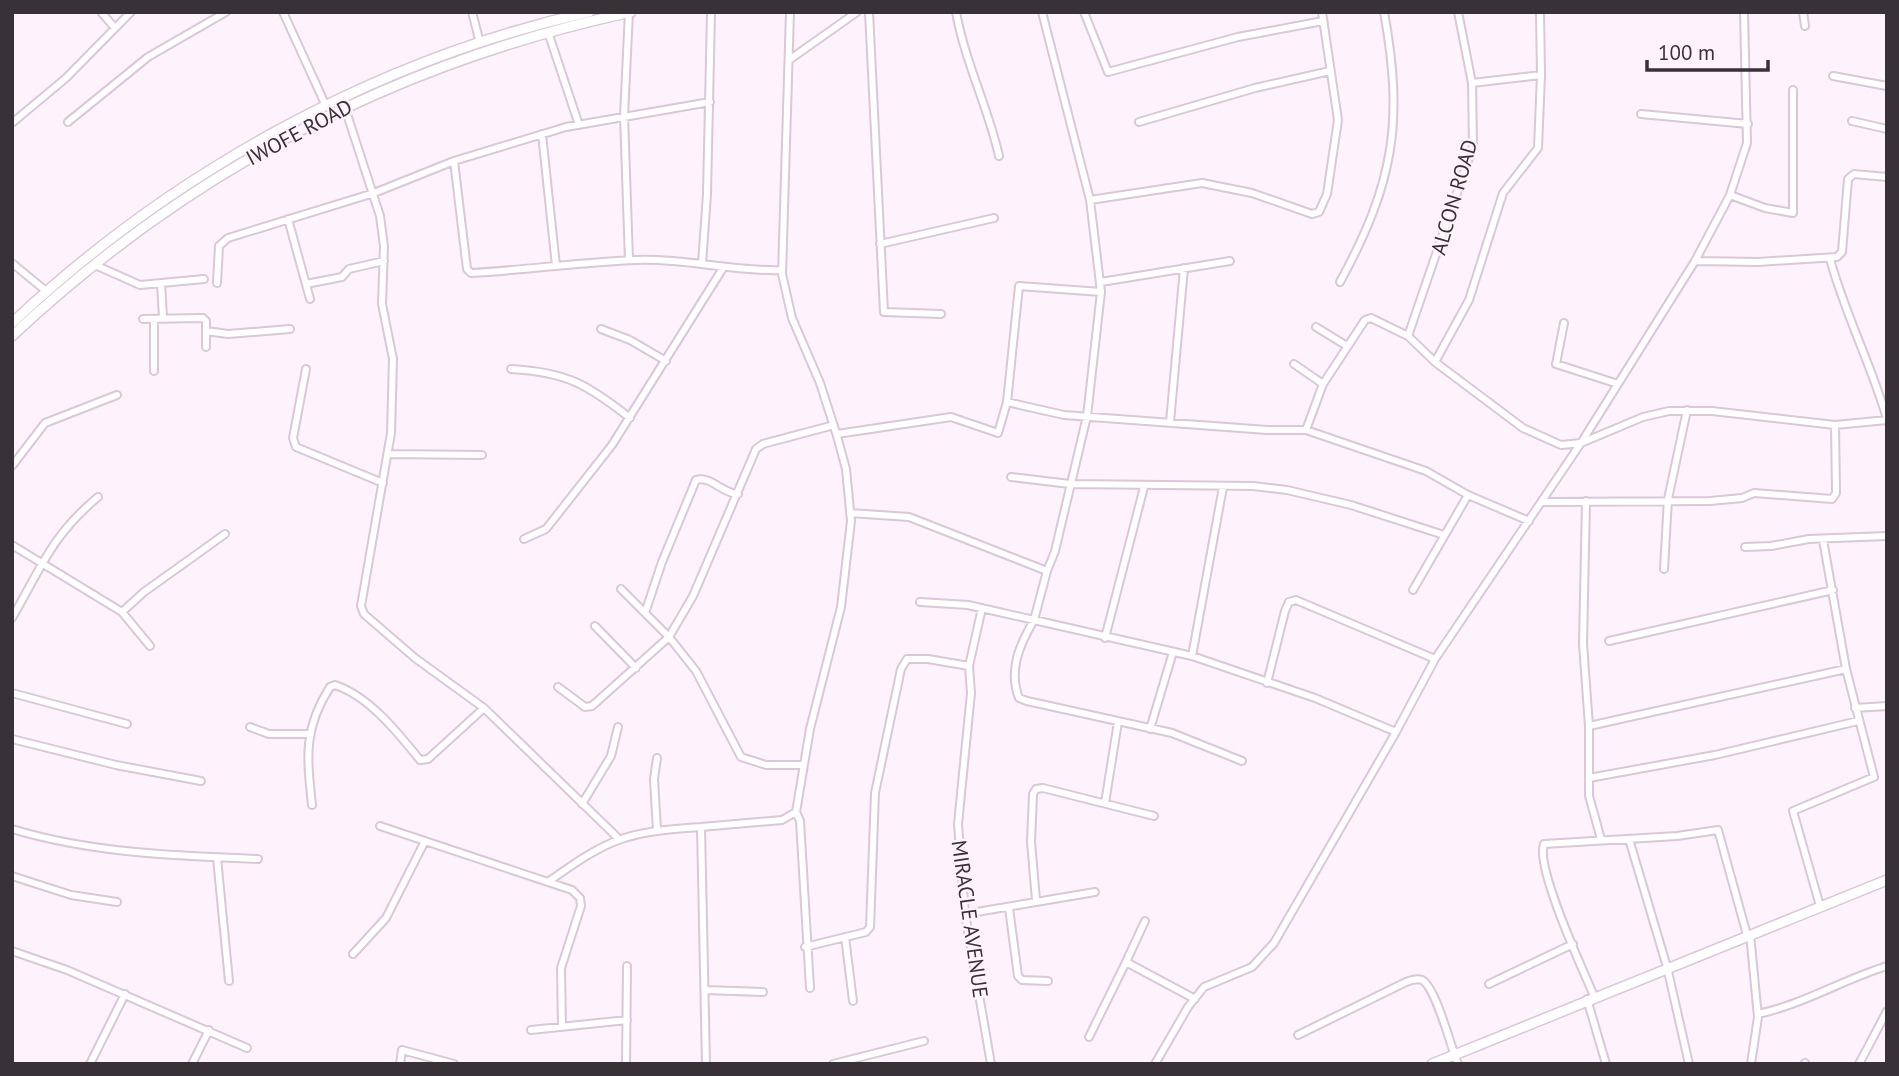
<svg xmlns="http://www.w3.org/2000/svg" width="1899" height="1076" viewBox="0 0 1899 1076" font-family="'PT Sans',sans-serif">
  <style>
    .lines { fill: none; stroke-linecap: round; stroke-linejoin: round }
    .street-casing { stroke: #dac7d8; stroke-width: 10 }
    .secondary-casing { stroke: #dac7d8; stroke-width: 12 }
    .street { stroke: #fff; stroke-width: 6 }
    .secondary { stroke: #fff; stroke-width: 9 }
    .labels { text-anchor: middle; dominant-baseline: central; stroke-width: 5; stroke-linejoin: round; paint-order: stroke }
    .street-label { font-size: 21px; fill: #383137; stroke: #fef2fd }
  </style>
  <rect width="100%" height="100%" fill="#fef2fd"/>
  <g class="lines">
    <g class="street-casing">
      <path id="street" d="M101,12l14,16
        M283,12l43,94
        M472,12l8,31
        M869,12l15,300 57,2
        M956,12c9,50 32,95 43,144
        M1042,12l48,188 11,92 -14,124 -32,135 -8,20
        M1084,12l24,60 130,-35 85,-16
        M1803,12l2,14
        M548,32l31,93
        M789,60l68,-48
        M1833,76l54,10
        M1472,83l69,-8
        M345,108l35,108 4,30 -2,58 11,55 -2,74 -30,173 3,8 51,44 69,50 134,130
        M1641,114l107,10
        M1852,121l35,8
        M68,122l80,-65 78,-45
        M1139,122l116,-34 75,-17
        M12,123l54,-45 65,-66
        M542,134l14,132
        M454,161l13,108 4,4c55,-3 111,-11 166,-13 49,-2 96,12 145,10
        M1730,195l35,13 28,5v-123
        M1090,200l112,-17 50,10 60,21 7,-2 8,-18 11,-74 -16,-108
        M288,219l22,80
        M880,244l114,-26
        M1830,259c15,55 41,105 57,160
        M629,260l-5,-144 5,-104
        M1695,261l63,1 79,-5 5,-5 6,-73 6,-5 33,3
        M12,263l34,28
        M702,264l5,-70 4,-182
        M95,265l45,20 64,-6
        M1101,282l129,-21
        M1340,282c54,-99 64,-160 44,-270
        M161,283l2,35
        M217,283l2,-37 9,-8 146,-45 80,-32 112,-34 144,-25
        M306,284l36,-7 7,-8 35,-8
        M143,319l60,-1 3,3v26
        M154,319v52
        M1564,323l-8,41 62,20
        M1316,327l31,19
        M601,329l29,11 36,21
        M206,331l22,3 62,-5
        M1408,336l65,-190 -1,-63 -14,-71
        M1435,362l34,-62 34,-107 35,-45 3,-73 -1,-63
        M1294,364l29,20
        M306,369l-13,69 3,9 87,36
        M511,369c55,3 76,15 119,49
        M1007,402l57,13 203,15h39l120,41 42,24 61,26
        M1170,422l14,-154
        M1306,430l17,-46 42,-64 6,-2 37,18 27,26 88,66 38,17 20,-2 62,-26 26,-6h43l123,14 52,-5
        M837,434l114,-17 47,16 9,-31 12,-116 82,6
        M388,454l94,1
        M12,466l33,-43 72,-28
        M1011,477l59,7 183,2 34,4 64,15 93,30
        M1586,501l-3,143 6,82v70l12,43
        M1543,502l167,-1 32,-3 12,-5 78,6 4,-6 -1,-68
        M850,513l59,4 138,54 -13,49 158,36 123,42 81,34 39,-73 146,-216 114,-182 35,-66 17,-52 -3,-131
        M524,539l22,-10 66,-84 111,-177
        M12,545l110,67 28,34
        M1745,547l26,-1 38,-7 78,-3
        M1664,569l4,-70 19,-89
        M621,589l48,48 27,34 45,86 25,8h37
        M1413,590l55,-95
        M920,602l48,3 66,15c-14,24 -26,50 -15,78l8,3 145,32 70,28
        M982,608l-13,58 2,27 -13,131 7,90 26,150
        M122,612l22,-20 81,-58
        M645,613l17,-51 34,-82c14,-5 27,14 42,14
        M12,618c29,-50 40,-83 86,-121
        M595,626l41,42
        M1105,638l39,-151
        M1609,641l224,-51
        M1192,656l31,-169
        M1267,683l18,-72 4,-9 7,-2 139,59
        M558,687l27,20 7,-1 77,-69 24,-41 63,-147 7,-5 71,-19
        M12,693l115,31
        M1855,708l32,-2
        M1589,726l257,-57
        M250,727l19,7h39
        M1150,729l23,-77
        M12,739l104,26 85,16
        M1589,778l126,-23 143,-34
        M1105,803l13,-81
        M582,804l29,-48 7,-29
        M312,805c-5,-47 -9,-76 18,-118l5,-2c34,11 63,48 85,75l8,-1 56,-51
        M796,812l4,9 10,167
        M380,826l192,64 8,8 1,8 -20,62 1,59
        M12,829c79,24 164,27 246,30
        M657,830l-3,-51 3,-21
        M1629,839l38,128 22,97
        M217,858l12,123
        M12,876l59,19 46,7
        M548,882c62,-44 76,-50 153,-55
        M1036,900l-5,-58 2,-48 3,-5 7,-1 111,28
        M1820,906l-27,-95 81,-34 -28,-108 -23,-129
        M1009,908l9,68 4,4 26,1
        M965,914l130,-22
        M1750,934l8,83 -7,47
        M845,937l8,64
        M805,947l61,-15 4,-5 5,-134 26,-124 6,-10h21l41,7
        M12,951l55,19 180,78
        M353,954l33,-36 39,-77
        M1126,962l19,-41
        M1489,984l84,-40
        M705,990l58,2
        M1594,996c-11,-26 -59,-129 -50,-152l133,-8 41,-6 29,105
        M1587,999l19,65
        M1758,1014c46,-10 84,-34 129,-48
        M531,1030l96,-10
        M1298,1035l108,-53c5,-2 11,-4 16,-2 14,7 29,68 36,84
        M1089,1037l37,-75 69,37
        M90,1064l35,-70
        M192,1064l17,-34
        M400,1064l2,-14 52,14
        M626,1064l1,-98
        M706,1064l-5,-237 81,-7 14,-8 14,-83 31,-122 10,-86 -5,-52 -9,-33 -17,-53 -28,-65 -10,-44 8,-262
        M833,1064l91,-23
        M1155,1064l33,-57 16,-20 48,-20 22,-24 122,-211
        M1804,1064l1,-1
        M1859,1064l28,-53"/>
    </g>
    <g class="secondary-casing">
      <path id="secondary" d="M12,323c159,-150 363,-263 577,-311
        M12,336c176,-165 382,-273 619,-324
        M1432,1064l455,-184"/>
    </g>
    <use href="#street" class="street"/>
    <use href="#secondary" class="secondary"/>
  </g>
  <g class="labels">
    <g class="street-label">
      <text transform="translate(299 132) rotate(-28)">IWOFE ROAD</text>
      <text transform="translate(1454 197) rotate(-74)">ALCON ROAD</text>
      <text transform="translate(970 919) rotate(82)">MIRACLE AVENUE</text>
    </g>
  </g>
  <rect width="1899" height="1076" fill="none" stroke="#383137" stroke-width="28"/>
  <path d="M1647 60v10h121v-10" fill="none" stroke="#383137" stroke-width="3.5"/>
  <text x="1658" y="60" font-size="21" fill="#383137" stroke="#fef2fd" stroke-width="5" paint-order="stroke">100 m</text>
</svg>
